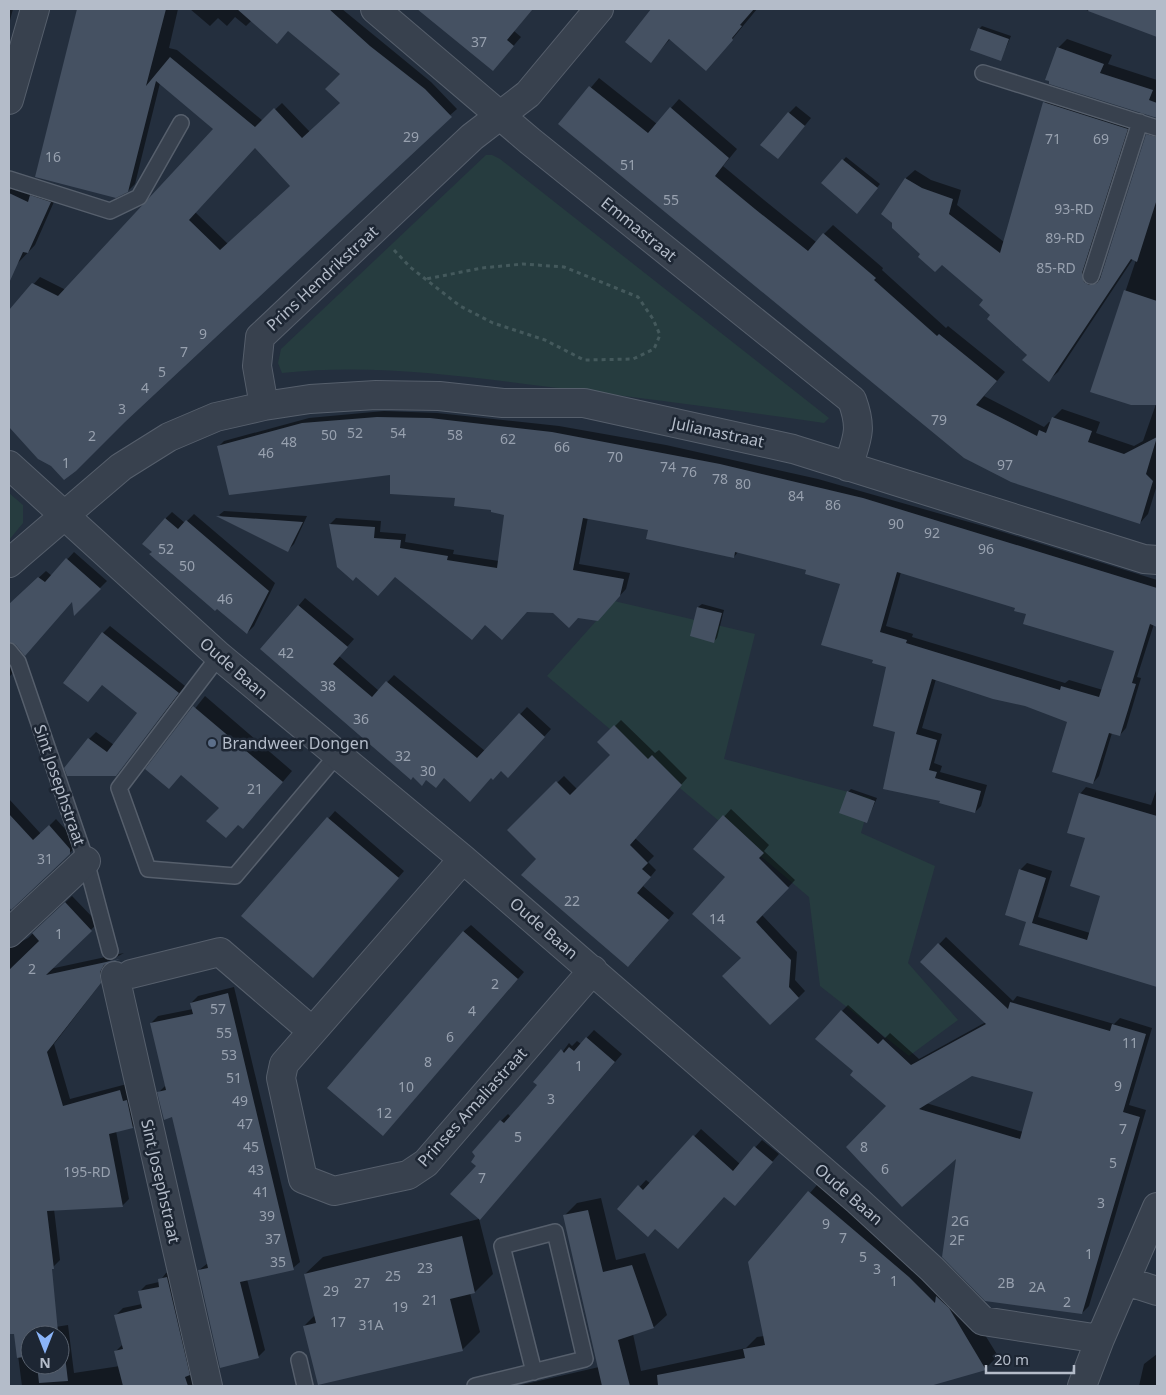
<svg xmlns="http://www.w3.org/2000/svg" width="1166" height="1395" viewBox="0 0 1166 1395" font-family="'Noto Sans',sans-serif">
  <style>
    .green { fill: #263c3f }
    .shadow { fill: #0007; fill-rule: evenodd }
    .building { fill: #455162; fill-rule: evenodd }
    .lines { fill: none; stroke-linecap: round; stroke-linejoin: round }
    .lane-casing { stroke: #565f6c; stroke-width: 18 }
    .street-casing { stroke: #565f6c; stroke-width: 30 }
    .path { stroke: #44595c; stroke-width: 3; stroke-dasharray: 4 4; stroke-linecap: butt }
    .lane { stroke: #38414e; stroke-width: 15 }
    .street { stroke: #38414e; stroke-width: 28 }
    .service-dot { fill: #5c6f8a; stroke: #1d2633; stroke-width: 2 }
    .labels { text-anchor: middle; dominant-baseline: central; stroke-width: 5; stroke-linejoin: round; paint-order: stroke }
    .number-label { font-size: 14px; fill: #98a1af }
    .street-label { font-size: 16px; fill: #b4bcc9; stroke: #1d2633 }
    .poi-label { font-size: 16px; fill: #b4bcc9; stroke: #1d2633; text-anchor: start }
  </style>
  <rect width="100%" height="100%" fill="#242f3e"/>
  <path class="green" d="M486,155h6l8,4 329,259 -5,5c-91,-13 -182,-25 -274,-36 -88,-11 -179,-24 -268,-14l-4,-10 3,-14z
    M9,493l14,12v18l-14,17z
    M614,601l141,33 -31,125 147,39 -10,35 74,33 -27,97 50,57 -49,36 -89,-70 -11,-89 -262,-221z"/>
  <path class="shadow" d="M9,9h4l-4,15z
    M78,9h100l-9,39 8,2 86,71 19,-18 28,29 31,-29 1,-29 -53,-44 -37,-10 -6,6 -11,-9 -8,9 -9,-8 -8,8 -20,-17h152l89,73 26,27 -406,356 -12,-7 -30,-33v-113l31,-35 26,13 149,-162 -55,-45 -25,101 -7,7 -92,-15zM256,146l35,40 -63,58 -33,-32z
    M419,9h114l-19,22 7,6 -28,33z
    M655,9h102l-42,51 -45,-21 -19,22 -24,-19z
    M1084,9h73v27z
    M982,26l29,10 -10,23 -22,-30z
    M1067,39l45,16 -4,9 49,16v37l-107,-34 8,-35z
    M599,78l58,46 22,-25 58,50 -14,17 41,34 52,42 17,-17 50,43 -1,2 64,58 2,-2 57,46 -21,24 60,31 5,-5 2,1 2,-5 9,-9 38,13 -4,11 38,13 9,-5 13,-37 -64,-13 44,-131 -3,-1 -75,113 -9,8 -57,-65 -7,-15 -42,-36 -21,-10 -40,-41 24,-35 9,-8 16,10 30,10 -4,15 47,37 41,-139 8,-9 83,26 -38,157 3,-1 46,-141 10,-9v359l-9,29 -8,9 -580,-399z
    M796,106l15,12 -26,32 4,-37z
    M846,157l34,27 -20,25 -37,-26z
    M15,185l42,10 -22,50 -18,19 -8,-4v-69z
    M384,411l53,2 122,13 107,19 152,34 172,49 167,52v45l-3,-1 -17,53 4,1 -15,50 -6,7 -8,-2 -13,43 -6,7 -24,-62 -43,-16 -90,-26 -14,49 20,6 -8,29 8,3 -2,6 47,13 -6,21 -6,6 -34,-12 -44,-69 -9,-65 -14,-7 -33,-76 -33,-13 -70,-18 -4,5 -85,-28 -61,-12 -9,47 51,9 -4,16 -22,24 -77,-2 -42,13 -155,-100 6,-6 45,3 -1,11 26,2 -1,8 49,8 -1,4 46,7 7,-47 -115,-40 -173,-27 6,-6 85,-23zM901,572l115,35 99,43 -12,40 -34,-10 -4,3 -153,-46 1,-3 -27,-8z
    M224,511l83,5 -13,28 -6,6 -69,-35z
    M172,512l13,11 9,-9 81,69 -21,43 -7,7 -82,-114z
    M74,552l33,29 -32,32 -2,-13 -60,41 -4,1v-37l37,-34 6,5z
    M305,598l49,41 -15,17 40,35 15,-16 91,76 42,-44 24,22 -36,40h-14l-10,8 -229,-128z
    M702,604l22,6 -7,28 -3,3 -16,-34z
    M110,626l75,60 -69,89 -27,-36 7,-7 18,13 24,-32 -35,-80z
    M9,649l10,18 -10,10z
    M205,696l87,75 -39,46 -33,-9 -39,-34 -34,-5z
    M621,720l34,33 4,-3 28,28 -52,60 19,18 -6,6 8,8 -13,16 31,27 -39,46 -126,-129 55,-54 13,13 35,-34 -13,-13z
    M1086,787l65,18 6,-17v198l-137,-41 8,-24 -8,-51 7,-7 25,8 -14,46 52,16 12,-38 -15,-58 -7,-43z
    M851,789l26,9 -10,23 -19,-29z
    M9,799l32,35 15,-15 21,23v4l-68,64z
    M731,809l38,36 -5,6 31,29 -33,35 35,37 -2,28 10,11 -7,7 -55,-40 -16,-82 -32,-27z
    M335,811l69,60 -85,99 -76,-54z
    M72,896l26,27 -48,46 74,-16 -17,9v13l-53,69 16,55 57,-15 13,36 -7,7 -17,4 13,68 -7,7 -68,3 6,51 -7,7 -12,2 8,59 19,-3 6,48 46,-7 -4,-15 7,-7 -7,-29 7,-7 19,-4 -3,-12 7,-7 13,-3 7,-9 8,-2 22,115h-174l-7,-54 -6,1v-353l5,-4 -5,-6v-31l12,3 7,-4zM30,1335h30v30h-30z
    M471,925l53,47 -134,155 73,-195z
    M946,937l67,64 4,-5 97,28 6,-6 32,10 -23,77 17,5 -57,196 -7,7 -124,-157 -70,-50 -33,-35 -13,-60 6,-6 37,33 5,-5 29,26 67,-37 -64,-60zM972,1075l63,16 -12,41 -97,-29z
    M234,987l66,275 -7,6 -46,11 18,71 -7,7 -59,-87 9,-7 -35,-147 -14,-24 7,-7 -15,-62 7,-7 35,-7 -2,-6 7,-7z
    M594,1030l28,24 -135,157 -9,-45 23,-45 7,-7 3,3 27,-32 31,-42 3,3 5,-5 4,3z
    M701,1129l39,35 22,-24 17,14 -38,44 -16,-3 -70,33 -36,-19 27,-29 5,4z
    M822,1179l139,117 37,60 -13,13 -67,17h-401l82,-19 -35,-151 13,-13 24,-5 15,62 29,-7 22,62 -13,12 -21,7 8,37 105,-23 11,-11 7,-1 -14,-73z
    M479,1219l14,55 -18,18 -5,1 10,39 -18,18 -158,-24 11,-11 -10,-41 18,-17z
    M1157,1354v32h-18l5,-22z"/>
  <path class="building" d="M77,9h89l-20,77 24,-29 85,70 19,-19 28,30 38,-35 -15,-14 15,-15 -52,-43 -11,13 -40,-35h92l41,37 55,43 27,28 -327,305 -49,49 -12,9 -13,-14 -13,-7 -29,-32v-117l23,-27 26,13 155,-167 -57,-48 -28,111 -12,6 -81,-21zM255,148l35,38 -70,64 -31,-30z
    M417,9h116l-26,31 7,6 -21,25z
    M651,9h103l-14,16 2,1 -10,12 1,2 -27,31 -37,-32 -18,24 -26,-21z
    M1089,9h68v28l-69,-26z
    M978,28l31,11 -8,22 -31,-11z
    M1057,47l47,17 -4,9 53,17 -4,10 8,3v15l-108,-34v-3l-4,-1z
    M589,86l59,47 22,-26 59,51 -14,18 40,33 53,42 15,-18 53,45 -2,2 63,56 2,-2 58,47 -21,24 61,31 2,-6 7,3 6,-16 40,14 -4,11 36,12 33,-17 -11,37 7,7 -13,43 -129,-42 -47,-24 -406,-334z
    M1043,102l85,27 -46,144 2,9 5,3 8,-2 3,-4 46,-145 11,3v62l-20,63 -6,-3 -82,123 -27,-22 5,-5 -40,-36 3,-4 -11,-10 4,-5 -41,-35 -7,7 -17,-15 2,-3 -28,-26v-5l-11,-9 24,-36 17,10 31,11 -4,15 51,39z
    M788,112l17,14 -27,33 -18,-14z
    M842,159l36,29 -21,26 -36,-31z
    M9,193l19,9 2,-7 21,7 -23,51 -5,-1 -14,31z
    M1124,290l33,11v104h-26l-41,-13z
    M377,417l53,1 122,14 168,32 143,34 294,90v39l-7,-3 -18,59 4,1 -16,52 -11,-3 -16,51 -41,-12 15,-50 -42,-16 -32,-7 -61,-20 -16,55 21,6 -8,30 8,2 -2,6 46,13 -6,22 -36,-10 1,-2 -57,-12 12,-57 -22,-6 13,-59 -14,-4 1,-3 -52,-15 19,-61 -35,-10 1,-4 -71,-18 -1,6 -88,-19 2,-9 -65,-12 -10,52 51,9 -4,17 -22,25 -20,-3 -9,10 -16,-15 -26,-1 -25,28 -17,-15 -13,15 -77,-63 -17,19 -22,-19 -3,4 -16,-14 -8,-43 46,3 -1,11 27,2 -1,8 48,8 -1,4 50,8 7,-53 -13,-3v-2l-37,-4 1,-8 -65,-4v-19l-161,20 -12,-49 85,-23zM897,572l118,36 -1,3 12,3 -3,10 91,27 -15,46 -38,-11 -1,4 -154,-47 1,-3 -27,-8z
    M216,516l87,6 -15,30z
    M165,518l13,11 8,-9 83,71 -22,43 -30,-25 -2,2 -66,-57 3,-2 -10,-8z
    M66,558l35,31 -27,27 -2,-14 -47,54 -9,-11 -7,-3v-38l29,-27 7,5z
    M298,605l50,42 -15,17 39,33 14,-16 91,77 42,-45 26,24 -37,41 -7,-7 -8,9 -2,-2 -21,24 -26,-24 -8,10 -10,-8 -4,6 -9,-9 -2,3 -151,-131z
    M697,607l25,6 -8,30 -24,-7z
    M102,632l77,61 -63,83h-49l-3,-8 24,-30 19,14 30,-39 -35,-28 -14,17 -25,-19z
    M193,706l90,76 -40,47 -5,-4 -12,13 -20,-17 13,-13 -38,-33 -12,14 -24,-20z
    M614,725l34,34 4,-4 30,30 -52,60 18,18 -6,6 9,8 -14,16 32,27 -41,47 -107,-92 15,-16 -29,-29 49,-49 14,14 40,-40 -13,-13z
    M847,791l28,10 -8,22 -28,-10z
    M1079,793l78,23v171l-138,-42 7,-23 -21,-7 14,-46 27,9 -14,45 55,17 13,-44 -30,-10 15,-48 -18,-5z
    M9,814l24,26 16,-15 21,24v5l-59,56 -2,-3z
    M723,815l41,38 -5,5 30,30 -33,34 35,38 -2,27 10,11 -29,27 -48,-49 19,-18 -49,-44 33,-37 -32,-28z
    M327,817l72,61 -86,100 -72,-62z
    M65,902l27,29 -46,44 74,-16 -16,6 -4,7 1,11 -54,69 16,54 57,-16 3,11 4,-1 6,28 -24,6 14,73 -76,4 7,58h-2l6,63h4l6,49 -29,2 -2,-18h23v-30h-30v21l-13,2 -3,-24h-5v-364l30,-29 -7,-8z
    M463,931l55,48 -135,157 -56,-48z
    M938,943l70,66 2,-7 100,29 2,-7 34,10 -23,78 17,5 -58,197 -97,-13 -43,-44 14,-98 -54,48 -56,-60 40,-41 -36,-31 3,-4 -38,-32 26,-29 37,34 5,-5 28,26 75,-41 -66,-62zM972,1076l61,16 -13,47 -101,-30z
    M228,993l66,277 -54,12 19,76 -39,10 -22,-98 10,-2 -36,-151 -8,3 -7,-28 9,-2 -16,-67 43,-9 -3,-11z
    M586,1037l29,25 -135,158 -30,-26 26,-28 -5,-4 4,-6 -3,-4 28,-32 4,3 16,-18 17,-20 -4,-3 28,-33 3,4 5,-6 5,4z
    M693,1135l40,36 21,-25 19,16 -38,44 -11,-9 -46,52 -23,-20 -7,8 -31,-28 21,-24 5,5z
    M808,1191l101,86 26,26 1,-7 13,12 37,62 -56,16h-272l-1,-11 88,-17 -2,-9 22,-4 -17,-83z
    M588,1210l15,62 29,-7 22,63 -36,12 12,46h-28l-39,-171z
    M462,1236l13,57 -25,6 13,52 -145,34 -15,-59 13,-3 -12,-49z
    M167,1277l23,98 -5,2 3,9h-65l-9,-35 9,-2 -9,-34 28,-7 -4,-17 21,-4 -1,-8z"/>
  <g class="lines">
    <g class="lane-casing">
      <path id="lane" d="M983,73l174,55
        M9,179l101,32 29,-14 42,-74
        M1091,276l49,-154
        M9,651l9,11 68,199 24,90
        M219,656l-100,132 29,81 87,7 102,-121
        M299,1360l6,26
        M475,1386l110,-27 -30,-127 -53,14 32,126"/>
    </g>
    <g class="street-casing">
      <path id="street" d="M375,9l155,132 322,259c11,30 5,38 -4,67
        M9,100l26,-91
        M264,406l-7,-40 3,-29 212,-200 56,-43 71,-85
        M9,465l210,191 244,203 395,342 74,68 51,52 117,18
        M9,563l112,-96 48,-30 47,-20 48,-11 46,-7 66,-4 63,1 64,7h81l209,46 351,110 13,1
        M463,859l-179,205 -3,14 22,101 31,12 74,-16 18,-12 167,-193
        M9,933l77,-72
        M131,974l89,-22 92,79
        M115,976l93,410
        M1126,1281l31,10
        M1082,1386l18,-47 57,-132"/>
    </g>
    <path class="path" d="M394,250l16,17 50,39 33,17 52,17 39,20 49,-1 21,-10 6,-14 -7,-16 -15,-22 -74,-30 -41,-3 -41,4 -56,11"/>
    <use href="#lane" class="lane"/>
    <use href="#street" class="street"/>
  </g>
  <circle class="service-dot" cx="212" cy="743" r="5"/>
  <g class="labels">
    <g class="number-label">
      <text x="479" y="41">37</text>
      <text x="411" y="136">29</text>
      <text x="1053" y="138">71</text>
      <text x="1101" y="138">69</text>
      <text x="53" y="156">16</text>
      <text x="628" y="164">51</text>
      <text x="671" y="199">55</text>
      <text x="1074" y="208">93-RD</text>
      <text x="1065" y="237">89-RD</text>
      <text x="1056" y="267">85-RD</text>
      <text x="203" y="333">9</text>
      <text x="184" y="351">7</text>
      <text x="162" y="371">5</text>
      <text x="145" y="387">4</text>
      <text x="122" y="408">3</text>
      <text x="939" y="419">79</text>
      <text x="355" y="432">52</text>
      <text x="398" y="432">54</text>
      <text x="329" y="434">50</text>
      <text x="455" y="434">58</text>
      <text x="92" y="435">2</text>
      <text x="508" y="438">62</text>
      <text x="289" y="441">48</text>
      <text x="562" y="446">66</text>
      <text x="266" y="452">46</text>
      <text x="615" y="456">70</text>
      <text x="66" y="462">1</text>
      <text x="1005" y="464">97</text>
      <text x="668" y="466">74</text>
      <text x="689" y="471">76</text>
      <text x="720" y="478">78</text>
      <text x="743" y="483">80</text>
      <text x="796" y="495">84</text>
      <text x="833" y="504">86</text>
      <text x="896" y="523">90</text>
      <text x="932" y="532">92</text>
      <text x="166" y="548">52</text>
      <text x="986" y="548">96</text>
      <text x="187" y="565">50</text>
      <text x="225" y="598">46</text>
      <text x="286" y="652">42</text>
      <text x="328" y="685">38</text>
      <text x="361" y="718">36</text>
      <text x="403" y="755">32</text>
      <text x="428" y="770">30</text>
      <text x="255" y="788">21</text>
      <text x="45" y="858">31</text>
      <text x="572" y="900">22</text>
      <text x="717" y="918">14</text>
      <text x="59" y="933">1</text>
      <text x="32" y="968">2</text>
      <text x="495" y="983">2</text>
      <text x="218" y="1008">57</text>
      <text x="472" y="1010">4</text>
      <text x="224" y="1032">55</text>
      <text x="450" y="1036">6</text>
      <text x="1130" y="1042">11</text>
      <text x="229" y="1054">53</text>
      <text x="428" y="1061">8</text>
      <text x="579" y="1065">1</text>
      <text x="234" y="1077">51</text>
      <text x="1118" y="1085">9</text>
      <text x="406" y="1086">10</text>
      <text x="551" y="1098">3</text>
      <text x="240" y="1100">49</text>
      <text x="384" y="1112">12</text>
      <text x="245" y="1123">47</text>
      <text x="1123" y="1128">7</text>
      <text x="518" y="1136">5</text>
      <text x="251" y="1146">45</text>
      <text x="864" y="1146">8</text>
      <text x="1113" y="1162">5</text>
      <text x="885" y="1168">6</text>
      <text x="256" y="1169">43</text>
      <text x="87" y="1171">195-RD</text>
      <text x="482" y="1177">7</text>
      <text x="261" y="1191">41</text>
      <text x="1101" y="1202">3</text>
      <text x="267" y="1215">39</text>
      <text x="960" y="1220">2G</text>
      <text x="826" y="1223">9</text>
      <text x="843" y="1237">7</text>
      <text x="273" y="1238">37</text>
      <text x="957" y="1239">2F</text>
      <text x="1089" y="1253">1</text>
      <text x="863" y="1256">5</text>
      <text x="278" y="1261">35</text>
      <text x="425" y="1267">23</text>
      <text x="877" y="1268">3</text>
      <text x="393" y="1275">25</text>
      <text x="894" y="1280">1</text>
      <text x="362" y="1282">27</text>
      <text x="1006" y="1282">2B</text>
      <text x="1037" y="1286">2A</text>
      <text x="331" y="1290">29</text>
      <text x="430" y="1299">21</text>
      <text x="1067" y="1301">2</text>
      <text x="400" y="1306">19</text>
      <text x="338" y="1321">17</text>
      <text x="371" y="1324">31A</text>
    </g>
    <g class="street-label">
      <text transform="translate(639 229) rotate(39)">Emmastraat</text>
      <text transform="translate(322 278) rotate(-43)">Prins Hendrikstraat</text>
      <text transform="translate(718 432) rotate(12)">Julianastraat</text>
      <text transform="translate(234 668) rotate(41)">Oude Baan</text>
      <text transform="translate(60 785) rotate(71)">Sint Josephstraat</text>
      <text transform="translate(544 928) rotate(41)">Oude Baan</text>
      <text transform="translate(472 1107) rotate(-48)">Prinses Amaliastraat</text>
      <text transform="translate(161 1181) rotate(77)">Sint Josephstraat</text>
      <text transform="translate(849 1194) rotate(41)">Oude Baan</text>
    </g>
    <g class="poi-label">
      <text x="222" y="743">Brandweer Dongen</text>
    </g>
  </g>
  <rect width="1166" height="1395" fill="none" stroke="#b4bcc9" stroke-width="20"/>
  <g transform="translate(45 1350) rotate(180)"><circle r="24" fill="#1d2633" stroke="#59626f"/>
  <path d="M0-4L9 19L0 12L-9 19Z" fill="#8ab4f8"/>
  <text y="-8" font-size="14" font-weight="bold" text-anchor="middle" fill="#b4bcc9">N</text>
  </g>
  <path d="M986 1365v8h88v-8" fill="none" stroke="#b4bcc9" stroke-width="2.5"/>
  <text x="994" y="1365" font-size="15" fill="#b4bcc9" stroke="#1d2633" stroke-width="4" paint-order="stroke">20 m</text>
</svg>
